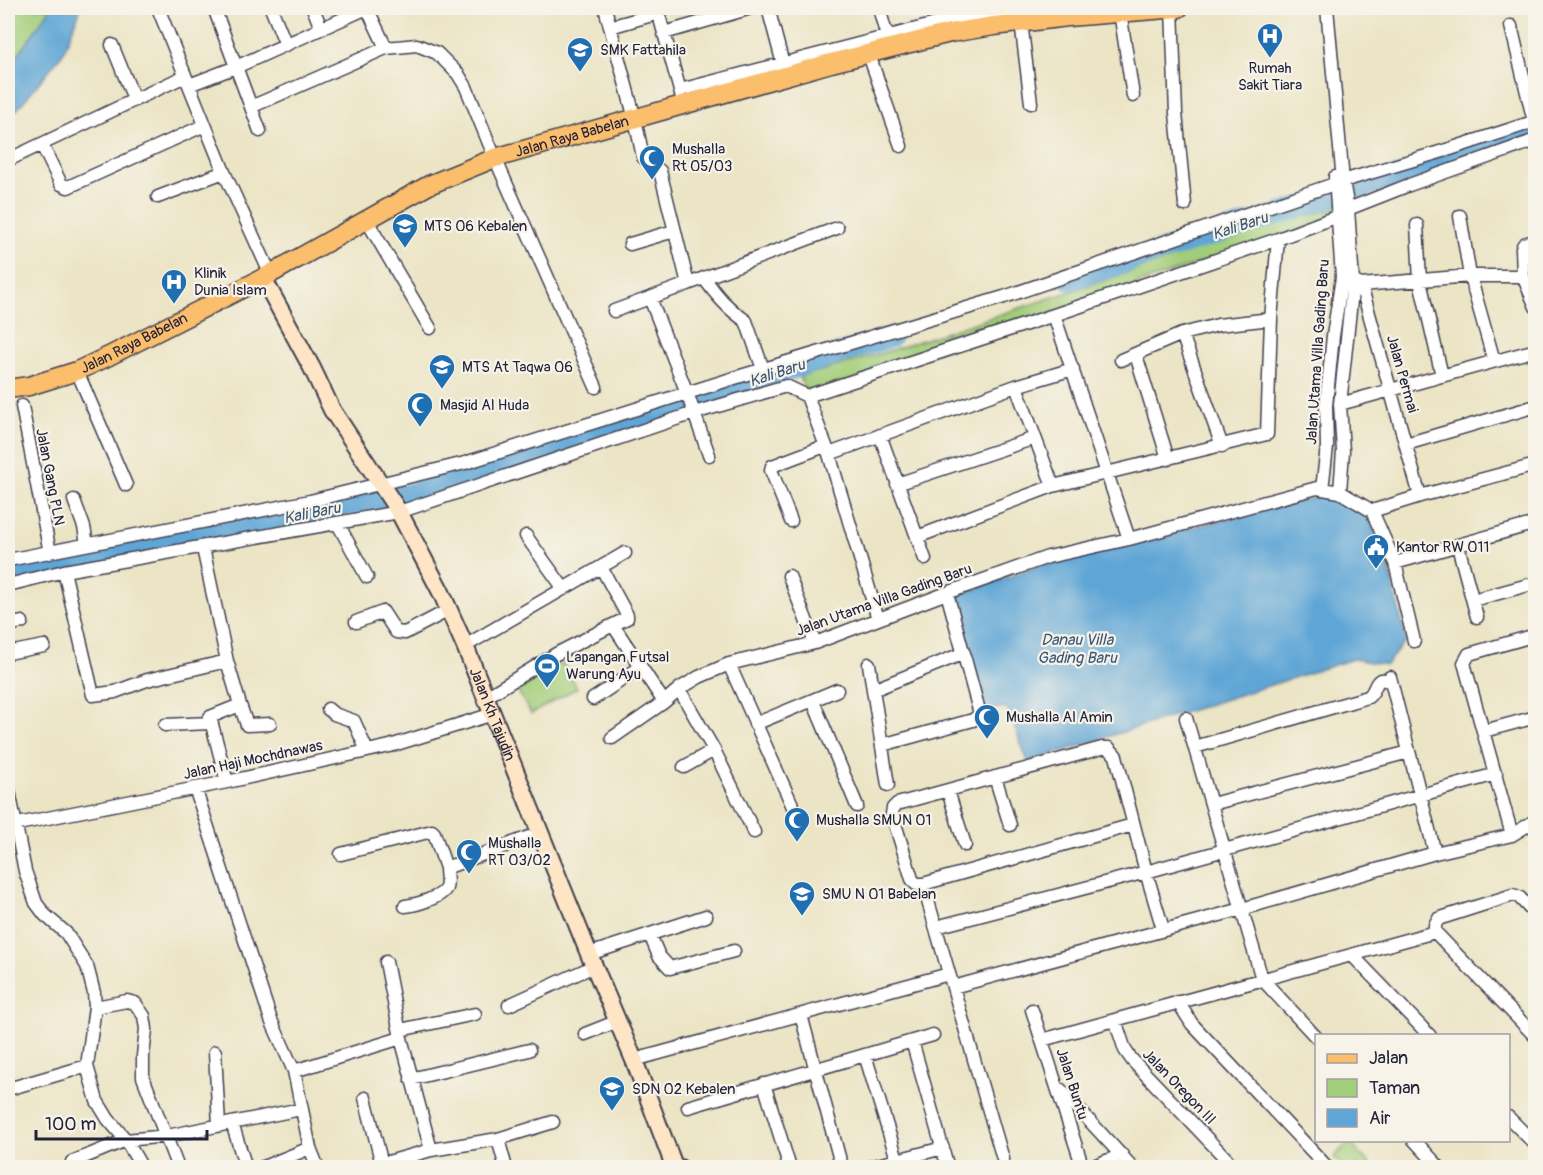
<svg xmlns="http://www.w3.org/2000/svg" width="1543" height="1175" viewBox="0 0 1543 1175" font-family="Pangolin,sans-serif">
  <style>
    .green { fill: #a2cd79; stroke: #62785a; stroke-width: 1.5 }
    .water { fill: #5fa6d6; stroke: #406488; stroke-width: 1.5 }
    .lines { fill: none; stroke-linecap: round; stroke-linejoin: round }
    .river { stroke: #5fa6d6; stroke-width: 21 }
    .street-casing { stroke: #403f50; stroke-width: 15 }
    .secondary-casing { stroke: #403f50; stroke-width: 20 }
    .primary-casing { stroke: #403f50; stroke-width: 21 }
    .street { stroke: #fff; stroke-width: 12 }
    .secondary { stroke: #fde5c5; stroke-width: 16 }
    .primary { stroke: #fabe6d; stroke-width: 18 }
    .labels { text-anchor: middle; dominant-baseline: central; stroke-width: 4.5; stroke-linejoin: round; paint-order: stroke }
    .poi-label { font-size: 15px; fill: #22223b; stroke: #f7f3e8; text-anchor: start }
    .street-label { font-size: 15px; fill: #22223b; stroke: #f7f3e8 }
    .water-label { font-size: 16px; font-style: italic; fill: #3a5779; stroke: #f7f3e8 }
  </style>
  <rect width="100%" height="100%" fill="#f7f3e8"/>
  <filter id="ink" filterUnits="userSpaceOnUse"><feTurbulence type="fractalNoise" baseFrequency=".0167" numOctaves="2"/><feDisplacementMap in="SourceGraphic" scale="12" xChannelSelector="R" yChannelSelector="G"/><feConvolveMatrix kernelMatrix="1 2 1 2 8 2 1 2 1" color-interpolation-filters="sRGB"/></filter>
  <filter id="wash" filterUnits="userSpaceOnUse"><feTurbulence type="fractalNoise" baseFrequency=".008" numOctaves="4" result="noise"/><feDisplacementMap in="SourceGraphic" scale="24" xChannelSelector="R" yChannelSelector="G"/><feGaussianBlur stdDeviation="1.35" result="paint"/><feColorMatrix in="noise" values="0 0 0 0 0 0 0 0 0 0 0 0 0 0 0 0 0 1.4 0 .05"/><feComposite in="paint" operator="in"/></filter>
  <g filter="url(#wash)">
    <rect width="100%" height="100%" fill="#ebe4c5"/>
    <path class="green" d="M8,8h43l-32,46 -11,7z
      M1338,208v8l-531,180 -7,-19 89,-26 387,-127z
      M563,663l14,25 -46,26 -14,-24z
      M1349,1142l24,25h-29l-10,-10z"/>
    <path class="water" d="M51,8h30l-18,45 -47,58 -8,5v-55l11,-8z
      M1322,496l16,3 30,18 20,46 18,77 -20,25 -33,-6 -325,103 -21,-54 -23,1 -30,-113 96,-34z"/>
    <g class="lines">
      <path class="river" d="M1070,280l466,-147
        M8,573l404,-80 479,-156"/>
    </g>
  </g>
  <g filter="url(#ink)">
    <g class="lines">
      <g class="street-casing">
        <path id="street" d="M158,8l66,164 46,101
          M214,8l46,123
          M271,8l15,37
          M313,8l8,20
          M367,8l19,40
          M605,8l30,111 8,38 17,14 28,113 149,-56
          M657,8l25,90
          M768,8l15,56
          M879,8l10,36
          M1172,8l4,105 9,92
          M1327,8l16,173 5,28 5,73 -13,122 3,47 -3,41
          M1120,12l13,84
          M1021,22l10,81
          M1511,26l24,100
          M610,27l49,-14
          M664,33l87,-25
          M112,45l22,54
          M869,55l32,91
          M189,85l47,-18 131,-59
          M680,90l283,-73 62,-9
          M253,106l133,-58 31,-3 20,8 21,21 8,13 29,71 101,229
          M42,145l19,39 7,3 137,-62
          M8,160l177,-84
          M158,197l66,-25
          M1460,216l10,60 24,85
          M366,219l64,109
          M1417,225l3,56 22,95
          M1536,240l-12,4 -2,4 1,28 13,31
          M630,244l44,-13
          M704,278c13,18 24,31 42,43l17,48
          M1348,279l13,6 59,211
          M1361,285l109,-9h53
          M650,298l37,95 22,62
          M614,311l74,-27
          M1054,315l75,224
          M1182,334l40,112
          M1136,355l32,104
          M1121,360l61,-26 36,-9 53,-6
          M77,371l49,114
          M1016,386l37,100
          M807,396l247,-81 224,-76 60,-23 10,-7 61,-24 127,-45
          M1340,404l196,-54
          M22,406l28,147
          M880,435l45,124
          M1406,444l130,-38
          M829,454l187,-68 57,-17
          M897,484l138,-46
          M1322,489l5,-42 -1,-41 7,-70 9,-59 -7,-100
          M74,500l10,27 3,17
          M1372,511l48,-15 116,-31
          M791,521l-20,-51 1,-4 53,-20
          M338,524l29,53
          M526,536l38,53
          M917,537l136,-51 214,-52 4,-115 7,-80
          M1458,546l19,71
          M203,548l24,113 13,44
          M8,560l302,-59 155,-38 279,-88 260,-78 339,-116 107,-32 86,-28
          M1395,563l141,-40
          M601,567l26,48v3l-14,7
          M64,571l29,124 22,-3 32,-12 80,-19
          M789,576l26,67
          M8,585l56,-14 335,-59 295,-99 92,-27 21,10 22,58 49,165
          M1473,600l63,-17
          M356,622l27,-10 13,20 9,1 44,-23
          M8,625l14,-3
          M465,646l160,-93
          M8,653l36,-7
          M729,664l69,154
          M869,664l19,121
          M1390,677l45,176
          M679,689l35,61 40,82
          M873,690l91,-37
          M486,697l70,-43 57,-29 51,77 15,-13 20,-12 30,-13 86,-21 132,-50 101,-36 81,-18 188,-51 23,4 32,19 23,52 19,78
          M593,699l48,-32
          M813,701l44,105
          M328,709l6,5 20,7 13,30
          M1186,718l76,261 54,58
          M755,724l82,-34
          M165,725l45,-2
          M1484,731l52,-14
          M612,738l52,-36
          M882,745l91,-25 7,-6 -33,-121
          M1195,747l173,-50c10,-7 5,-23 23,-15
          M684,767l30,-17
          M995,777l15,48
          M227,782l-17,-65 30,-12 7,20 23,-1
          M8,786l17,85 11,32 9,12 21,18 21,33 7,27 1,14 -8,59 10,35 11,18 18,21 16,28
          M195,788l76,232 23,51 16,77 8,20
          M948,791l17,54
          M1212,804l197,-52
          M1133,825l-210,59h-7l-4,-5 -20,-65 1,-6 4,-4 205,-56h7l7,8 30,116 17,57
          M8,826l219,-44 163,-36 103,-32
          M1512,835l-48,-172 5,-9 67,-19
          M341,854l91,-23 2,2 12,35 94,-35
          M923,884l80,275
          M405,906c10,-1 36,-8 41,-18 2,-5 0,-14 0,-20
          M1536,915l-17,-18 -6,-2 -75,24 -3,6v7l101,105
          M936,927l210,-55 350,-98
          M650,935l9,21 11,12 64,-17
          M589,954l117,-38
          M1353,956l77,80
          M386,962l15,76 30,112
          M953,987l289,-78 193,-56 77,-18 24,-15
          M1178,1002l14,22 136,144
          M509,1005l85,-39
          M95,1007l32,-6 8,2 9,13 2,13 -3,27v21l35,91
          M1032,1010l51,158
          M801,1015l41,153
          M1115,1020l10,30 7,10 103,108
          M400,1030l75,-16
          M585,1034l33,-13
          M1042,1040l393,-108
          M912,1041l36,127
          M215,1052l4,73
          M865,1055l32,104
          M634,1060l315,-86
          M294,1071l107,-33
          M411,1079l118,-29
          M764,1084l26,84
          M8,1089l79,-23
          M1060,1089l73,79
          M365,1098l18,70
          M688,1107l245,-72
          M1508,1117l28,28
          M232,1123l14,45
          M1414,1140l26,28
          M72,1168v-6l54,-22 41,-4 134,-27
          M261,1168l49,-20
          M367,1168l64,-18 67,-11
          M506,1168l-8,-29 55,-17
          M866,1168l77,-20
          M1088,1168l34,-13"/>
      </g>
      <g class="secondary-casing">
        <g id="secondary">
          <path id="s1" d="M263,278l49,90 20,42 67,102 42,80 24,54 124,308 45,106 40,106 6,2"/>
        </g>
      </g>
      <g class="primary-casing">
        <g id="primary">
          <path id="s2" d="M8,389l21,-3 48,-15 32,-15 154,-78 166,-93 66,-27 336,-95 119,-30 44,-7 74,-9 111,-9"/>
        </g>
      </g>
      <use href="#street" class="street"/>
      <use href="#secondary" class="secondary"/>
      <use href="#primary" class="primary"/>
    </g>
  </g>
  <defs>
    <g id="hospital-pin" transform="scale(1.35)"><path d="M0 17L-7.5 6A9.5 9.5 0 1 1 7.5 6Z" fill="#1f6fb2" stroke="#f7f3e8"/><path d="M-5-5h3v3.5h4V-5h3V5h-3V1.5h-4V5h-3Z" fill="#fff"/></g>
    <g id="school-pin" transform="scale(1.35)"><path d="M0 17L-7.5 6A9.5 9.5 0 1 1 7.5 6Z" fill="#1f6fb2" stroke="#f7f3e8"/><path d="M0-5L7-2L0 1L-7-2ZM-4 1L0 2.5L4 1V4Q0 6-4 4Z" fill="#fff"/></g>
    <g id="mosque-pin" transform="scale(1.35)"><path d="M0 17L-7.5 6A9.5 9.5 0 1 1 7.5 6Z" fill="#1f6fb2" stroke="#f7f3e8"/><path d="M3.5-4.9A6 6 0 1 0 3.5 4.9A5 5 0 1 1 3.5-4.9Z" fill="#fff"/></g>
    <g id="civic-pin" transform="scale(1.35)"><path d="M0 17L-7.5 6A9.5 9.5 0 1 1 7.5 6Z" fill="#1f6fb2" stroke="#f7f3e8"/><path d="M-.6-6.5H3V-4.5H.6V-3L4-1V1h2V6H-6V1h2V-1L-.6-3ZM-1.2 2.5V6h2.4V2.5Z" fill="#fff"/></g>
    <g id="stadium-pin" transform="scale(1.35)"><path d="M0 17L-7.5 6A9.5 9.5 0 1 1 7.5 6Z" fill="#1f6fb2" stroke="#f7f3e8"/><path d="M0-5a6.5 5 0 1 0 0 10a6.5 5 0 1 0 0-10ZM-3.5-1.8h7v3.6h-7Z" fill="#fff"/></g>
  </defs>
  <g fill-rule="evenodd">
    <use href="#hospital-pin" x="1270" y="36"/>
    <use href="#school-pin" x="580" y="50"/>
    <use href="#mosque-pin" x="652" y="158"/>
    <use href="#school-pin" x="405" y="226"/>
    <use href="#hospital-pin" x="174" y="282"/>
    <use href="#school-pin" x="442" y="367"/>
    <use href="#mosque-pin" x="420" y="405"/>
    <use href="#civic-pin" x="1376" y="547"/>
    <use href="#stadium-pin" x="547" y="666"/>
    <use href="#mosque-pin" x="987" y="717"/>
    <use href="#mosque-pin" x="797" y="820"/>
    <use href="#mosque-pin" x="469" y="852"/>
    <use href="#school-pin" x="802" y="894"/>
    <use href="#school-pin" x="612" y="1089"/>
  </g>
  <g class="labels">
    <g class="poi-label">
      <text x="600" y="50">SMK Fattahila</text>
      <text x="1270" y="68" text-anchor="middle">Rumah<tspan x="1270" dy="17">Sakit Tiara</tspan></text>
      <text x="672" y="149">Mushalla<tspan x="672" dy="17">Rt 05/03</tspan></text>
      <text x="424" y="226">MTS 06 Kebalen</text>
      <text x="194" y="273">Klinik<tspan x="194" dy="17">Dunia Islam</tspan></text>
      <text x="462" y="367">MTS At Taqwa 06</text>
      <text x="440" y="405">Masjid Al Huda</text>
      <text x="1396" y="547">Kantor RW 011</text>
      <text x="566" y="657">Lapangan Futsal<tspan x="566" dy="17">Warung Ayu</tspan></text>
      <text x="1006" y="717">Mushalla Al Amin</text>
      <text x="816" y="820">Mushalla SMUN 01</text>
      <text x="488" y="843">Mushalla<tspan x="488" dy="17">RT 03/02</tspan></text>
      <text x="822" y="894">SMU N 01 Babelan</text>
      <text x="632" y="1089">SDN 02 Kebalen</text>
    </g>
    <g class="street-label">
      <text stroke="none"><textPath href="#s2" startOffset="621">Jalan Raya Babelan</textPath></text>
      <text stroke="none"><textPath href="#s2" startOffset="135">Jalan Raya Babelan</textPath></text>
      <text transform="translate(1318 352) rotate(-86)">Jalan Utama Villa Gading Baru</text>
      <text transform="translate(1402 374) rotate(74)">Jalan Permai</text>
      <text transform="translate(50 477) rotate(79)">Jalan Gang PLN</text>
      <text transform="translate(884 600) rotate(-20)">Jalan Utama Villa Gading Baru</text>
      <text stroke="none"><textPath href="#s1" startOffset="494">Jalan Kh Tajudin</textPath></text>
      <text transform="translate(253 760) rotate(-12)">Jalan Haji Mochdnawas</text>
      <text transform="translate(1072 1084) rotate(72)">Jalan Buntu</text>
      <text transform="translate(1179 1087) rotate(46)">Jalan Oregon III</text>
    </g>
    <g class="water-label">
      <text transform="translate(1240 226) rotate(-18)">Kali Baru</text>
      <text transform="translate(777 373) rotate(-18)">Kali Baru</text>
      <text transform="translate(312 513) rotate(-11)">Kali Baru</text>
      <text x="1077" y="640">Danau Villa<tspan x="1077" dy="18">Gading Baru</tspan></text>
    </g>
  </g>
  <rect width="1543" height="1175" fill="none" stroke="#f7f3e8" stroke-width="30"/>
  <rect x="1315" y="1034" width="195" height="108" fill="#f7f3e8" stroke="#a29fa3" stroke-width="1.5"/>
  <rect x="1327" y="1054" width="30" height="9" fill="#fabe6d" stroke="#a29fa3" stroke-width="1.5"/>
  <text x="1369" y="1064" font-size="18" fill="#22223b">Jalan</text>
  <rect x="1327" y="1079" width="30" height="18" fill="#a2cd79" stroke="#a29fa3" stroke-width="1.5"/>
  <text x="1369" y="1094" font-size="18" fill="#22223b">Taman</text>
  <rect x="1327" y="1109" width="30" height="18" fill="#5fa6d6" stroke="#a29fa3" stroke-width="1.5"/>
  <text x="1369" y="1124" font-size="18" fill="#22223b">Air</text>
  <path d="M36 1130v9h171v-9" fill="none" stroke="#22223b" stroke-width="3"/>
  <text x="45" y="1130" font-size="18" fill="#22223b" stroke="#f7f3e8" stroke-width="4.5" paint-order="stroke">100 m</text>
</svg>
